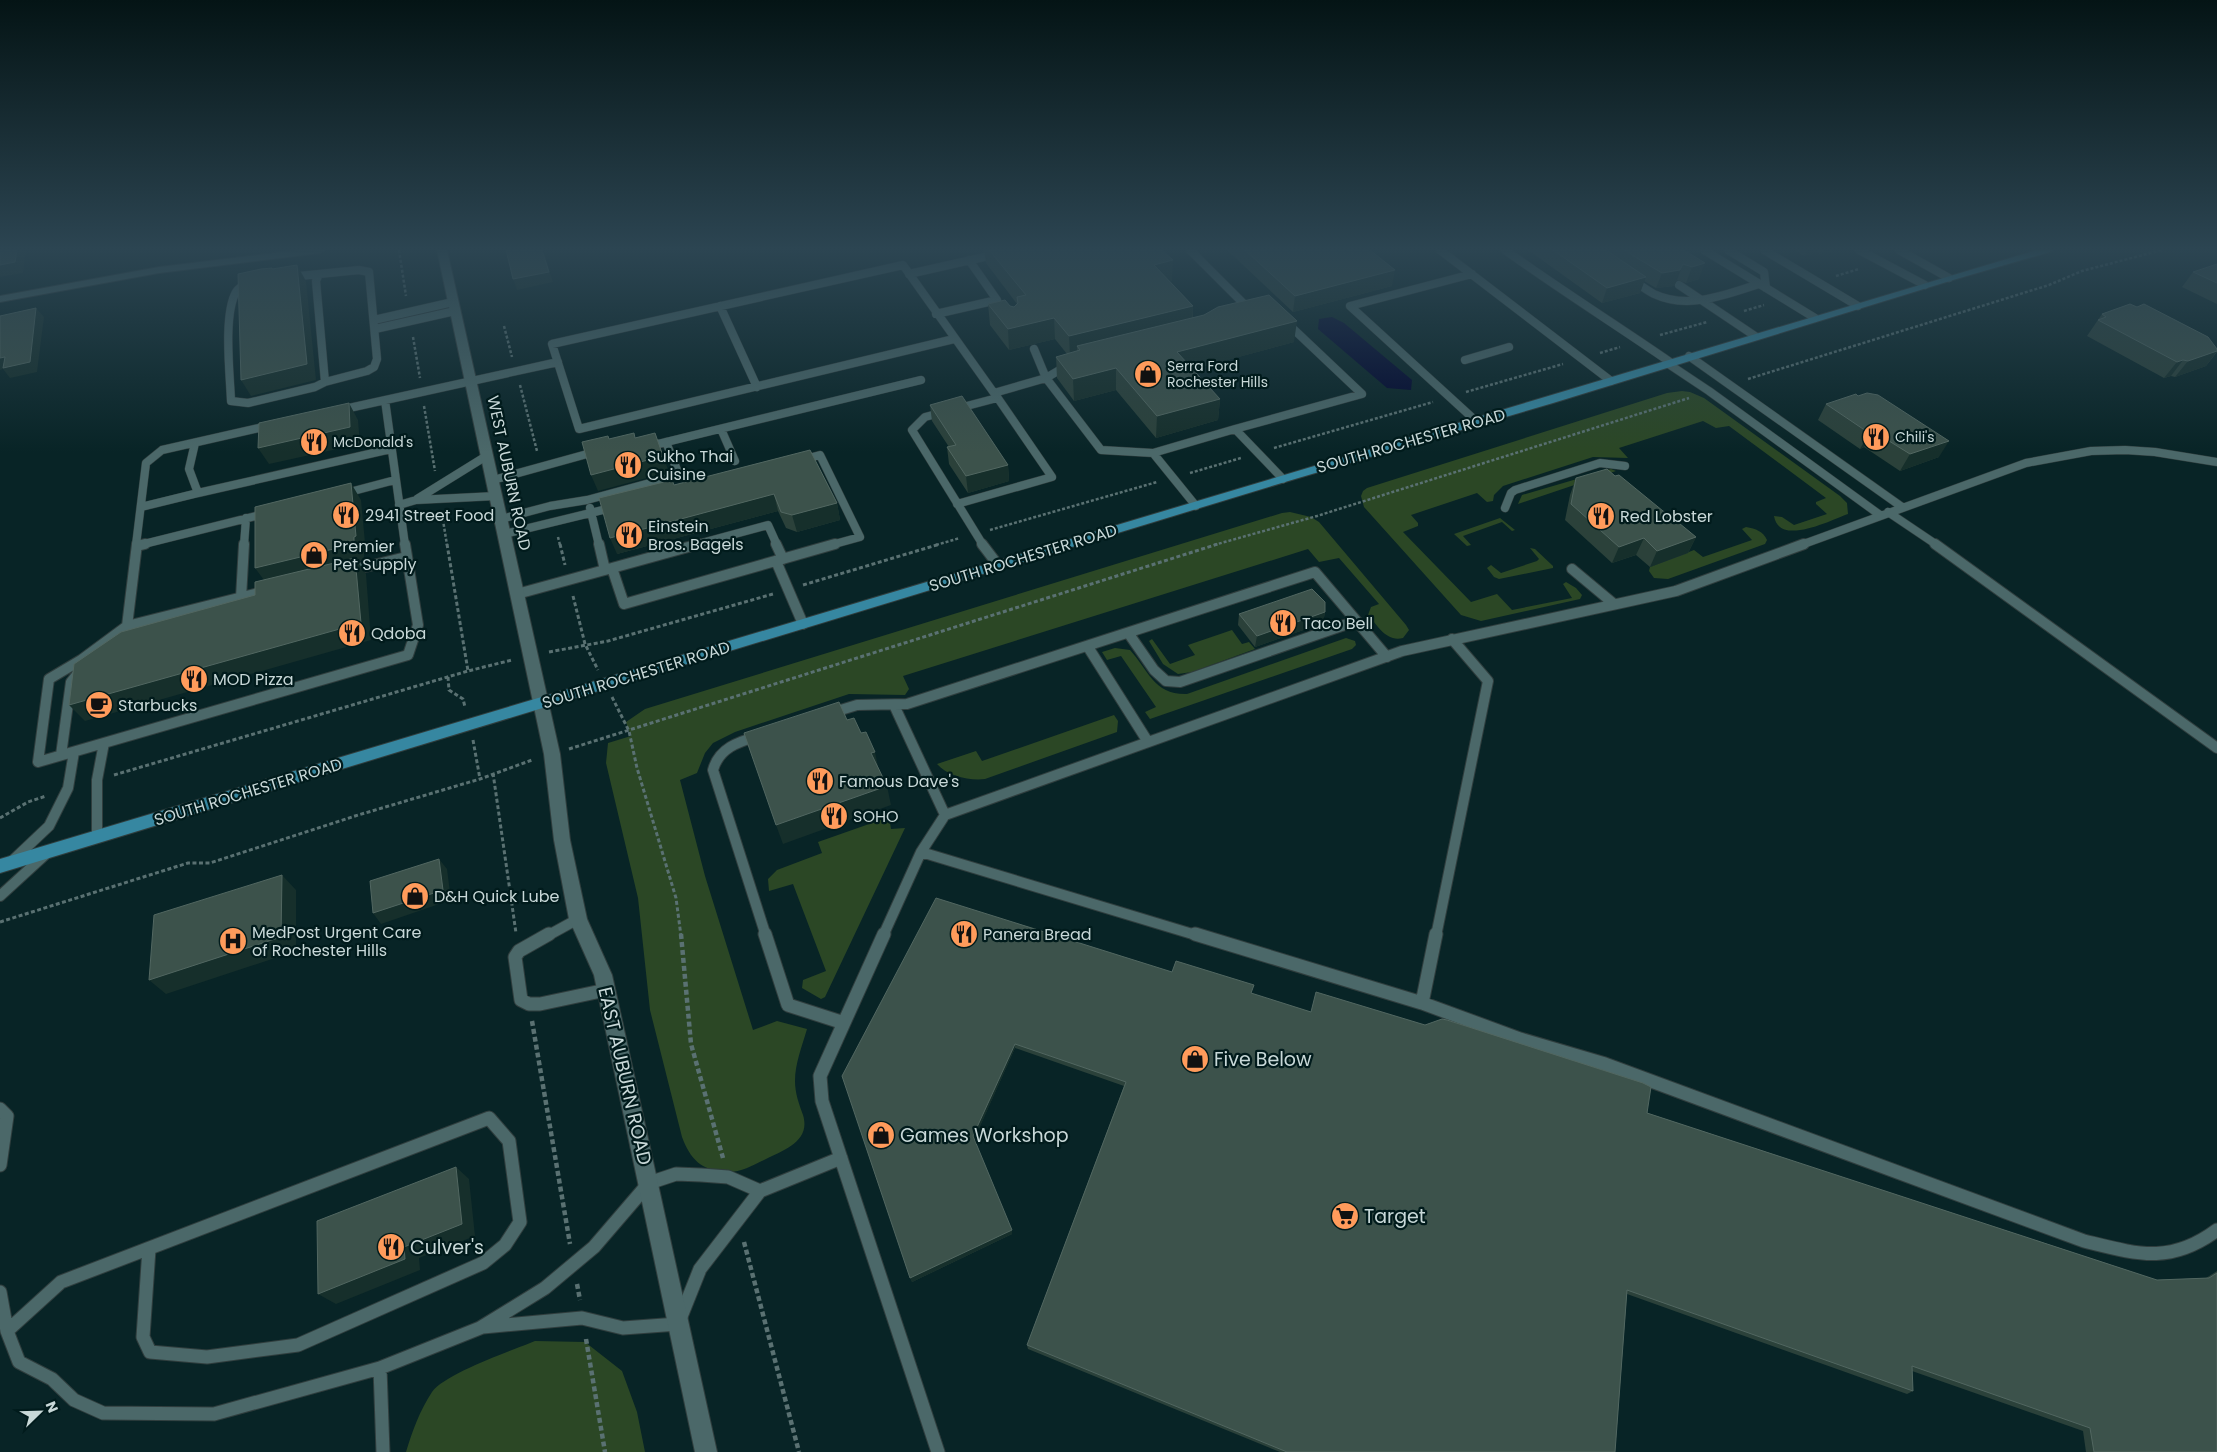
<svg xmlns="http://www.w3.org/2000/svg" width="2217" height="1452" viewBox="0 0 2217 1452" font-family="Poppins,sans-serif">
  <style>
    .green { fill: #2b4725 }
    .water { fill: #00052e }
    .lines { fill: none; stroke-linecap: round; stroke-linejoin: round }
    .lane-far2-casing { stroke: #303e3e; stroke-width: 9 }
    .lane-far1-casing { stroke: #303e3e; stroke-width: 12 }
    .lane-casing { stroke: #303e3e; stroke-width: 15 }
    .street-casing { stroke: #303e3e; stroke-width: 2 }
    .secondary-casing { stroke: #303e3e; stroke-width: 2 }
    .primary-casing { stroke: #303e3e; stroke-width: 2 }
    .path-far2 { stroke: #5a7172; stroke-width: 2.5; stroke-dasharray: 3 2; stroke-linecap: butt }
    .path-far1 { stroke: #5a7172; stroke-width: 3; stroke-dasharray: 4 2.5; stroke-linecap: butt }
    .path { stroke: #5a7172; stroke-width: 4.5; stroke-dasharray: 5 3; stroke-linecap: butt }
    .lane-far2 { stroke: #4b6869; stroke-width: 8 }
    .lane-far1 { stroke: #4b6869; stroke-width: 10 }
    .lane { stroke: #4b6869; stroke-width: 13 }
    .street { fill: #4b6869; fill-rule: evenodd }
    .secondary { fill: #4b6869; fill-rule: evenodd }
    .primary { fill: #3687a1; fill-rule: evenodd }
    .wall { fill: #2b413a }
    .shaded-wall { fill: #162f2b }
    .building { fill: #3c524b; stroke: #526761 }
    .labels { text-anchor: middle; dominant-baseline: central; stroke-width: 4.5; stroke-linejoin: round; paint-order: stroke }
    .far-poi-label { font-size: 14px; fill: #c8d8d8; stroke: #011b1c; text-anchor: start }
    .street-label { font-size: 16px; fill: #c8d8d8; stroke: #011b1c }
    .poi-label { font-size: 16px; fill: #c8d8d8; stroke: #011b1c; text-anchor: start }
    .near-poi-label { font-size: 19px; fill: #c8d8d8; stroke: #011b1c; text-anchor: start }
    .near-street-label { font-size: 19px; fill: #c8d8d8; stroke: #011b1c }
  </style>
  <rect width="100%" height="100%" fill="#082426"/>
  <path class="green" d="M1682,391l8,1 14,6 136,98 7,7 1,11c-17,6 -69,33 -74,2l8,1 12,8 33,-11 -11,-10v-2l10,-4 -97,-72 -13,2 -13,-7 -84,27 9,10 -35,-1 -90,29 -9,9 -1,6 -6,1 -10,-9 -66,22 7,8v3l-15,6 68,70 26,-8 15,16 60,-12 -9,-14 3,-2 10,6 6,7 -2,4 -99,22 -20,-6 -97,-108 -3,-11 2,-5 4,-3 300,-95z
    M1611,469l5,2 -98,33 4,-9z
    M1290,512l21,5 8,5 87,103 3,5 -6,8c-17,4 -25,-12 -35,-23l3,-8 8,-3 -40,-46 -20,4 -11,-13 -405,127 6,13 -4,6 -56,-1 -114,38 -22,11 -8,10 -8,20 -17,7 25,96 48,154 24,-9 30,8c-5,17 -12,35 -12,52 0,12 4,23 8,34 8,26 -19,35 -37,44 -13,6 -26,14 -40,13 -24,-1 -36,-13 -44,-35l-32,-127 -12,-112 -32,-135 2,-20 23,-7 -5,-14 19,-13 637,-196z
    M1500,518l15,12 -3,1 -10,-9 -39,14 8,9 -4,1 -13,-12z
    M1746,527c10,2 17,4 21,13l-2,4 -97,35 -14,-1 -5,-7 1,-4 44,-17 9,7 49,-17 -10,-11z
    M1530,548l5,1 18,17v2l-54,11 -5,-2 -7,-9 4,-3 10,8 36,-12 2,-2z
    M1232,630l10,14 7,-2 6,7 -63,23 -14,2 -15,-10 -14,-23 3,-2 18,25 25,-9 -7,-10z
    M1346,638l9,3 1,4 -4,4 -202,70 -5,-7 11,-5 -35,-51 -14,4 -5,-8 13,-4 15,2c19,21 24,45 57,44z
    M1114,715l4,6 -1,11 -132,47c-15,2 -38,-3 -48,-15l39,-13 6,10z
    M889,817l2,12 14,-1 -80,169 -4,2 -19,-11 1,-8 23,-9 -33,-87 -24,7 -1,-12 9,-9 45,-17 -4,-11z
    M535,1341l50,1 37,29 15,41 8,40h-239c6,-20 14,-42 26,-60 14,-19 79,-41 103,-51z"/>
  <path class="water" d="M1332,317l12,6 68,57 -1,10 -24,-2 -69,-59 1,-10z"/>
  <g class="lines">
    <g class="lane-far2-casing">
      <path id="lane-far2" d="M1190,250l57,57
        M1440,250l171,131
        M1505,250c54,39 110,74 165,112
        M1704,250l111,68
        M1728,250l36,22 2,16
        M1764,250l94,56
        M1859,250l66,35
        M1899,250l50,28
        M359,270l10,2 8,87 -3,8 -7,4 -42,11 -9,-101 3,-7z
        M909,274l106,-24
        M1472,274l-122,32 127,116
        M290,277l29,-3
        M1631,279c8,5 15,11 23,15 34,16 71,1 105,-10
        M249,283c-5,2 -10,4 -13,9 -13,23 -6,82 -5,109l17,2 67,-16 10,-5
        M1679,285l76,51
        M720,306l37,81
        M936,314l61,-14 -28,-40
        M374,320l79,-18
        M375,329l80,-18
        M954,339l-375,90 -27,-85 351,-79 91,128 52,-15 22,-13
        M1034,349l12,29 55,72 52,3
        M1689,356l213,151
        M1465,360l44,-13
        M1667,363l42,28 171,124
        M385,400l20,145
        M340,410l218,-48
        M721,429l14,32
        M1235,429l127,-35 -75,-71
        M646,441l12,3 263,-64
        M195,443l-6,26 9,24 193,-44
        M801,460l19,-5 40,82 -29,8
        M493,480l105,-29
        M342,494l53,-14
        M417,499l71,-44
        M957,504l95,-27 -57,-83
        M399,505l17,-5 80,-4
        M1196,506l-43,-53 82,-24 48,50
        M141,507l57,-14
        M590,508l9,37
        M1505,508l6,-15 4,-3 85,-27 25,3
        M1888,512l49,33
        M501,519l49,-13 37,-6 92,-25 -13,-33
        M504,534l111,-27
        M136,545l10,-82 16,-13 110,-25
        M140,545l128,-32
        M244,545l2,-27
        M694,545l74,-20 9,20
        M983,545l-71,-115 13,-13 72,-19
        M1801,545l225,-82 65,-12 34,-1 30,2 62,10"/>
    </g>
    <g class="lane-far1-casing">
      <path id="lane-far1" d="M137,544l-10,82 -46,34 -32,19 -11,83 370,-107 10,-30 -13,-81
        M599,544l6,26
        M776,544l7,15
        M982,544l16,21
        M1935,544l282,204
        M137,546l8,-2
        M776,561l27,63
        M612,568l87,-24
        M1572,569l42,35
        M349,571l57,-14
        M517,594l95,-26 12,36 211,-60
        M241,598l3,-54
        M127,626l140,-35
        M1129,634l25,36 12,11 14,1 176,-61
        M1088,647l60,95
        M894,705l51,110
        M831,713l26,-8 50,-1 408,-132 72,85
        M758,736c-20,6 -39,12 -45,34l53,166
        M61,755l10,-73 8,-10
        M97,837v-57l7,-37
        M921,852l278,84
        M11,862l38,-36 19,-38 6,-36
        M0,896l47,-43
        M547,936l31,-17
        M883,936l38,-84 24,-37 457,-164 274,-60 128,-47
        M1436,936l52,-255 -36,-42"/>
    </g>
    <g class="lane-casing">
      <path id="lane" d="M549,934l-30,17 -4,6 6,43 8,4h11l66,-14
        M765,934l23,71 56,18
        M884,934l-64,142 2,25 116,351
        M1195,934l227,69 98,36 85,25 479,177c53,13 86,24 133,-11
        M1422,1003l14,-69
        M0,1109l7,7 -7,49
        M0,1292l7,39 12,31 33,17 22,21 29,13 111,1 166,-46 3,84
        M483,1327l99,-9 41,10 55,-4 22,-55 60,-78 81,-33
        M7,1331l54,-49 428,-164 20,23 11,81 -15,23 -22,18 -185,82 -91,12 -57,-5 -7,-15 6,-88
        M380,1368l100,-40 65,-40 49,-41 55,-64 27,-9 25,1 27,2 32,14"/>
    </g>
    <g class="street-casing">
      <path id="street" d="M298,250h27l-5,3 -161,20 -159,29v-6l159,-29z"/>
    </g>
    <g class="secondary-casing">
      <path id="secondary" d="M437,250h10l113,504 10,86 17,79 25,56 105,477h-22l-101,-477 -25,-56 -15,-79 -10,-86z"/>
    </g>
    <g class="primary-casing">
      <path id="primary" d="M2037,250h15l-2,2 -97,28 -400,123 -258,76 -1295,394v-14z"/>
    </g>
    <path class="path-far2" d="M399,250l7,46
      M1836,276l23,-7
      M1744,311l20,-6
      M504,326l8,31
      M1660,335l47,-13
      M413,337l7,41
      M1600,353l20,-6
      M1748,379l301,-94 33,-14 80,-21
      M520,385l17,66
      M1466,392l97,-28
      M424,406l11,65
      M1274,448l159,-46
      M1190,473l51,-15
      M442,514l5,31
      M990,530l167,-48
      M558,537l2,8
      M936,545l24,-7
      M1214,545l103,-29 372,-118"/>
    <path class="path-far1" d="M447,544l21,127 44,-11
      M560,544l5,21
      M803,585l137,-41
      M573,596l12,48 13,26
      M549,652l59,-11 165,-47
      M448,677l1,13 14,9 2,8
      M612,697l17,34 8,37 39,130 5,38
      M473,740l7,39
      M569,749l649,-205
      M493,773l23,160
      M114,775l354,-104
      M0,818l28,-16 18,-6
      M0,922l188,-59h22l145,-47 125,-37 52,-19"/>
    <path class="path" d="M681,934l10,110 32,114
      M532,1021l38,223
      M744,1242l55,210
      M577,1284l3,16
      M586,1339l19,113"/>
    <use href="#lane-far2" class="lane-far2"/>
    <use href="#lane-far1" class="lane-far1"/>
    <use href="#lane" class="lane"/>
    <use href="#street" class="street"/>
    <use href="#secondary" class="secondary"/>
    <use href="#primary" class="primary"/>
  </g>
  <path class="wall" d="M984,250h178l10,31h-2l23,25v11l101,25 -101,27 27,30 -2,21 -62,18 -40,-48 -42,11 -17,-23 -1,-21 11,-3 -12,-15 -46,11 -19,-25 -2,-21 26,3 3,-3 -31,-41z
    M1227,250h143l22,36 -99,26z
    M1528,250h152l19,29 -13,4 -9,-3 -3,6 -18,2 -12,-7 -4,12 -38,10z
    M1794,250h40l-14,4 -4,-2 -12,4z
    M2217,264v40l-35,-17 11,-15z
    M2102,314l115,35v3l-11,14 -31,11 -4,-1 -7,2 -77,-42z
    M1826,404l113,53 -39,14 -36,-24 -4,2 -42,-29z
    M930,405l78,60 1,16 -41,12 -19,-29 -2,-17h2l-17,-26z
    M1615,476l81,61 -8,16 -38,14 -14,-12 -24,8 -47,-43 5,-25 6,-17z
    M674,485l163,18 3,17 -43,12 -11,-4 -8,-17 -161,43z
    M1325,612l-2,11 -68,24 -17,-22 1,-11z
    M1172,972l80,22 59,18 336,101 510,167 49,-2 11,-7v181h-131l-3,-21 -171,-60 1,20 -6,3 -280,-100 -12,158h-335l-252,-103 -1,-4 97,-259 -109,-38 -41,91 38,95 -100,48 -70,-206z"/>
  <path class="shaded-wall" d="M17,250h9l-3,23 -23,4v-12z
    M542,250h1l10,32 -36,8 -4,-11z
    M1807,250h10l-1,2 -12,4z
    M1821,250h13l-14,4z
    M1173,260l-1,21 -19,4 1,-20z
    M1705,263l-6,16 -13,4 6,-16z
    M1683,264l-6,16 -3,6 -18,2 6,-15z
    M297,265l9,16 10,99 -65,16 -10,-16z
    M1395,270l-3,16 -99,26 2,-16z
    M1646,277l-6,16 -38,10 5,-15z
    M1193,306l-1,20 -112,24 -3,-4v10l-7,1 -1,-21z
    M36,308l8,9 -7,55 -27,6 -7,-9 -3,1v-12z
    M1054,318l1,21 -46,11 -1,-21z
    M1297,321l-3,21 -118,32 1,-22z
    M2217,351l-11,15 -31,11 13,-16z
    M2183,360l-12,16 -7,2 13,-16z
    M1116,368v22l-42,11 -1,-22z
    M1220,399l-2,21 -62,18 1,-22z
    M349,403l9,17 2,24 -91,20 -11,-16z
    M1873,431l-9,16 -4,2 9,-16z
    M1949,441l-10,16 -39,14 10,-17z
    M663,456l6,16 -71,19 -7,-16z
    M1008,465l1,16 -41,12 -2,-17z
    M351,483l10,17 5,53h-2v7l-6,2 8,12 5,66 -286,81 -16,-16 287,-143 -89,22 -12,-16z
    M774,494l4,17 -161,43 -7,-16z
    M837,503l3,17 -43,12 -5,-17z
    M1696,537l-8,16 -38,14 7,-16z
    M1644,538l-8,17 -24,8 7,-16z
    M1325,612l-2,11 -68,24 2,-11z
    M875,752l4,19 -8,-18z
    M887,786l4,19 -108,39 -7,-19z
    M439,859l8,10 4,31 -70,24 -8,-11z
    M282,875l14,15v61l-130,43 -17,-14z
    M1015,1044v4l-41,92 -1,-4z
    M456,1167l13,12 6,57 -56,22 1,12 -84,34 -18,-10 86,-47z
    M1012,1230v4l-100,48 -2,-4z"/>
  <path class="building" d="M0,250h17l-2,12 -15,3z
    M506,250h36l7,22 -36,7z
    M989,250h173l11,10 -19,5 39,41 -124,30 -15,-18 -46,11 -20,-25 17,-4 5,6 4,1 4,-4 -1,-6 9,-2z
    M1245,250h125l25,20 -100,26z
    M1553,250h53l40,27 -39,11z
    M1625,250h59l21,13 -13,4 -9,-3 -3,6 -18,3 -25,-15z
    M2217,264v19l-24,-11z
    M297,265l10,99 -66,16 -3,-106 23,-5 11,-1v1z
    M1269,295l28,26 -120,31 43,47 -63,17 -41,-48 -43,11 -17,-22 24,-7 -3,-4 127,-31 14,-8z
    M2130,304l7,3 7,-3 64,33 9,12v2l-29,10 -5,-1 -6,2 -79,-42 8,-3 -4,-3z
    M36,308l-6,54 -27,6 2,-11 -5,1v-42z
    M1867,393l11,2 71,46 -39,13 -37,-23 -4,2 -43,-29 30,-10 2,2z
    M962,396l46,69 -42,11 -19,-29 9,-2 -26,-40z
    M349,403l1,24 -92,21 1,-25z
    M634,433l1,5 20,-5 8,23 -72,19 -9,-33 26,-6 1,3z
    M810,450l27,53 -45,12 -11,-3 -7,-18 -164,44 -11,-40 73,-18 2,5z
    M1607,469l8,7 4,-1 44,36 5,3 28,23 -39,14 -13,-13 -25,9 -48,-43 5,-26z
    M351,483l5,53 -2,1v7l-99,24v-61z
    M355,558l6,65 -292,82 5,-41 47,-32 134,-37v-13z
    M1312,589l13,13v10l-68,24 -18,-22z
    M839,702l8,18 7,-2 7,15 5,-1 9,20 -4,1 16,33 -111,39 -32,-92z
    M439,859l4,31 -70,23 -3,-32z
    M282,875l-1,62 -132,43 5,-65z
    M936,898l236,74 4,-11 78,24 -3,8 60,19 5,-20 109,33 17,-6 5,1 196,63 8,4 -4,26 510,167 52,-2 8,-5v179h-123l-4,-24 -178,-62 1,25 -286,-101 -12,162h-328l-260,-107 99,-263 -111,-38 -42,92 39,94 -102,48 -68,-202z
    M456,1167l6,57 -58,23 1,12 -87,35 -1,-73z"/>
  <linearGradient id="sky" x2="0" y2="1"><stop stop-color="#041415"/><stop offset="0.55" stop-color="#2c4552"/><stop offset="1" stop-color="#2c4552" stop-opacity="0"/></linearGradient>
  <rect width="2217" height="453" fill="url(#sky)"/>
  <defs>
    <g id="shop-disc" transform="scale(1.4375)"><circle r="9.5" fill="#ff9b5b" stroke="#011b1c"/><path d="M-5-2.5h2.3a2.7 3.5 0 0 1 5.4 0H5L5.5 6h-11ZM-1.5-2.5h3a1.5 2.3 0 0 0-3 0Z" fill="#111"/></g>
    <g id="restaurant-disc" transform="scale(1.4375)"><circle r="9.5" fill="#ff9b5b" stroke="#011b1c"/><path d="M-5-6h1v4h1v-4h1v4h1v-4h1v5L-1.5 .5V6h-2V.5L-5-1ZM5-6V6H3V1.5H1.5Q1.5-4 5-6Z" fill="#111"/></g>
    <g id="cafe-disc" transform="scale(1.4375)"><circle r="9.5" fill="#ff9b5b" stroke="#011b1c"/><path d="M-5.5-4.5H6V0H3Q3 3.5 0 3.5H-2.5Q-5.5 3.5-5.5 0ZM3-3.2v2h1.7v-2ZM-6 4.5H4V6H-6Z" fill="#111"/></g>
    <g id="hospital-disc" transform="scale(1.4375)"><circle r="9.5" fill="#ff9b5b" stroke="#011b1c"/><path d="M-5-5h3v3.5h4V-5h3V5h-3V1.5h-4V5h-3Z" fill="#111"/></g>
    <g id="supermarket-disc" transform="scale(1.4375)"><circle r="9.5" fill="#ff9b5b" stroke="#011b1c"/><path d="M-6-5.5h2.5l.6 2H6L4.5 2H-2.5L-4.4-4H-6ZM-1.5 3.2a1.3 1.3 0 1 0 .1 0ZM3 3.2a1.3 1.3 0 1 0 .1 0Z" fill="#111"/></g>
  </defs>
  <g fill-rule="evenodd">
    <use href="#shop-disc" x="1148" y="374"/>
    <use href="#restaurant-disc" x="1876" y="437"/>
    <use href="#restaurant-disc" x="314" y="442"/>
    <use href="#restaurant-disc" x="628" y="465"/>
    <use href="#restaurant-disc" x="346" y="515"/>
    <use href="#restaurant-disc" x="1601" y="516"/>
    <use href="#restaurant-disc" x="629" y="535"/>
    <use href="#shop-disc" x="314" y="555"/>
    <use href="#restaurant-disc" x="1283" y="623"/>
    <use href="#restaurant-disc" x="352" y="633"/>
    <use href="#restaurant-disc" x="194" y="679"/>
    <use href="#cafe-disc" x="99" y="705"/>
    <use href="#restaurant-disc" x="820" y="781"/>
    <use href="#restaurant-disc" x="834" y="816"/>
    <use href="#shop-disc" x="415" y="896"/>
    <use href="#restaurant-disc" x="964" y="934"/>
    <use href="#hospital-disc" x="233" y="941"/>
    <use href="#shop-disc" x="1195" y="1059"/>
    <use href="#shop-disc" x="881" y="1135"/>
    <use href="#supermarket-disc" x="1345" y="1216"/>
    <use href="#restaurant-disc" x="391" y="1247"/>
  </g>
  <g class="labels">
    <g class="far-poi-label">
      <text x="1167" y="366">Serra Ford<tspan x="1167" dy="16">Rochester Hills</tspan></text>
      <text x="1895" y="437">Chili's</text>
      <text x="333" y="442">McDonald's</text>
    </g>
    <g class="street-label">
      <text transform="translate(1411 441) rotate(-16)">SOUTH ROCHESTER ROAD</text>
      <text transform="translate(509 473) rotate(78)">WEST AUBURN ROAD</text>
      <text transform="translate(1023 558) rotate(-17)">SOUTH ROCHESTER ROAD</text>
      <text transform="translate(636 675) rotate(-17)">SOUTH ROCHESTER ROAD</text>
      <text transform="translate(248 792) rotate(-17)">SOUTH ROCHESTER ROAD</text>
    </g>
    <g class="poi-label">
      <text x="647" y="456">Sukho Thai<tspan x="647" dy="18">Cuisine</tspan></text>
      <text x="365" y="515">2941 Street Food</text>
      <text x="1620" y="516">Red Lobster</text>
      <text x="648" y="526">Einstein<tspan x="648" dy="18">Bros. Bagels</tspan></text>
      <text x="333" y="546">Premier<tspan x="333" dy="18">Pet Supply</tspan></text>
      <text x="1302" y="623">Taco Bell</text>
      <text x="371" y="633">Qdoba</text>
      <text x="213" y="679">MOD Pizza</text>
      <text x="118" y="705">Starbucks</text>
      <text x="839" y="781">Famous Dave's</text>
      <text x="853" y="816">SOHO</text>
      <text x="434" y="896">D&amp;H Quick Lube</text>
      <text x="252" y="932">MedPost Urgent Care<tspan x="252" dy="18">of Rochester Hills</tspan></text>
      <text x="983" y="934">Panera Bread</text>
    </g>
    <g class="near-poi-label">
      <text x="1214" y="1059">Five Below</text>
      <text x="900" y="1135">Games Workshop</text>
      <text x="1364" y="1216">Target</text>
      <text x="410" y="1247">Culver's</text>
    </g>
    <g class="near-street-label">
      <text transform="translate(625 1076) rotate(77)">EAST AUBURN ROAD</text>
    </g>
  </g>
  <g transform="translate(40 1412) rotate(67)" stroke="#011b1c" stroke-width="4" paint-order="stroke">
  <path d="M0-4L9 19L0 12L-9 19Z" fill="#c8d8d8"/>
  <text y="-8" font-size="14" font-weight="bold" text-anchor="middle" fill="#c8d8d8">N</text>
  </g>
</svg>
